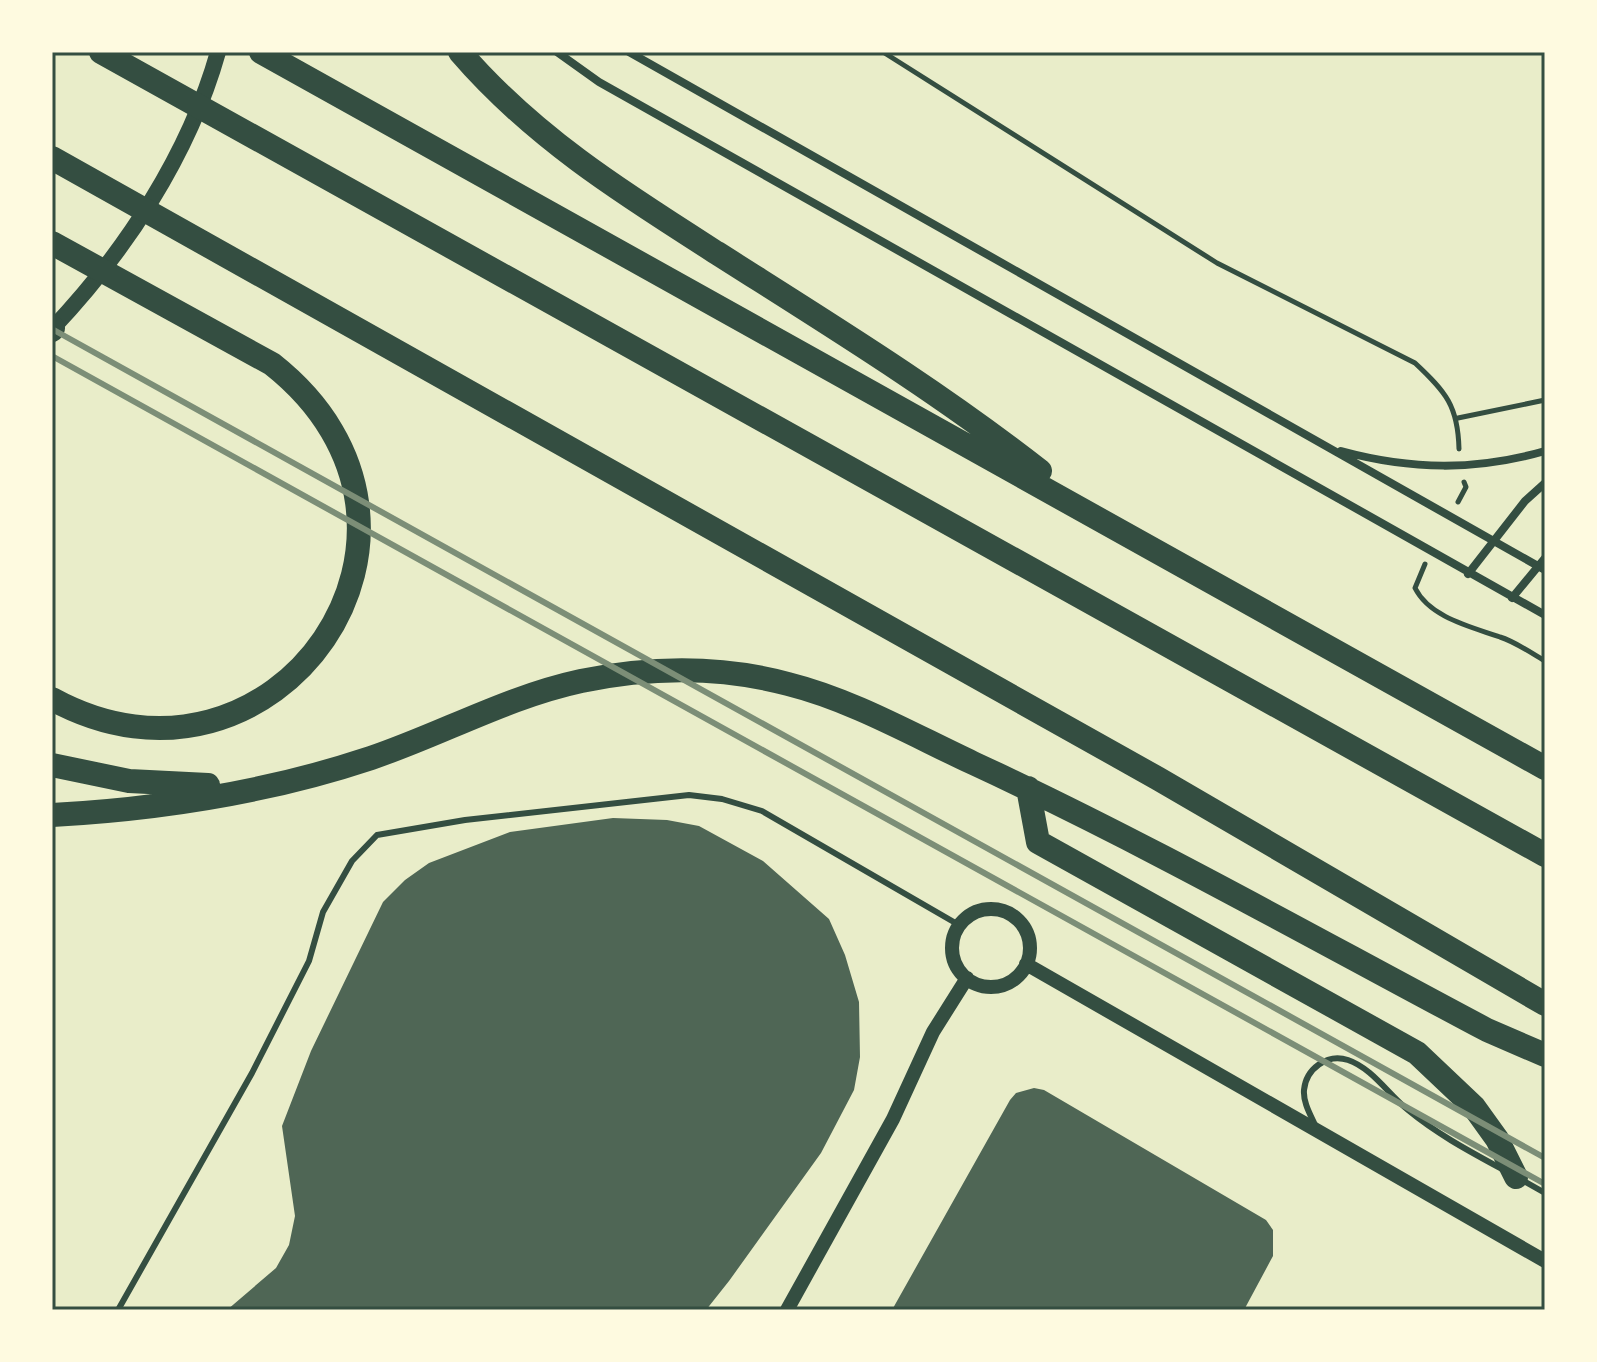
<svg xmlns="http://www.w3.org/2000/svg" width="1597" height="1362" viewBox="0 0 1597 1362" font-family="'Space Grotesk',sans-serif">
  <style>
    .building { fill: #4f6655 }
    .lines { fill: none; stroke-linecap: round; stroke-linejoin: round }
    .path { stroke: #344e41; stroke-width: 5 }
    .service { stroke: #344e41; stroke-width: 6 }
    .minor { stroke: #344e41; stroke-width: 8 }
    .tertiary { stroke: #344e41; stroke-width: 14 }
    .secondary { stroke: #344e41; stroke-width: 16 }
    .motorway { stroke: #344e41; stroke-width: 24 }
    .rail { stroke: #7c8e77; stroke-width: 6 }
    .neatline { fill: none; stroke: #344e41; stroke-width: 3 }
  </style>
  <rect width="100%" height="100%" fill="#e9edc9"/>
  <path class="building" d="M613,818l54,2 32,6 64,35 66,58 16,36 14,47 1,55 -6,33 -33,63 -92,128 -23,29h-479l49,-42 13,-23 6,-29 -13,-90 29,-75 72,-149 22,-22 24,-17 81,-31z
    M1034,1088l10,2 222,130 7,10v26l-29,54h-352l118,-210 6,-7z"/>
  <g class="lines">
    <path class="path" d="M883,52l334,211 198,100c31,29 43,43 44,86
      M1458,418l87,-18
      M1458,502l8,-15 -2,-5
      M1425,564l-10,24c15,30 57,39 85,49 16,5 31,16 45,24"/>
    <path class="service" d="M1315,1125c-5,-11 -12,-23 -11,-35 2,-21 23,-37 44,-30 24,8 41,35 60,50 29,24 61,41 94,59
      M1522,1180l23,13
      M118,1310l134,-237 57,-112 14,-49 29,-51 25,-26 88,-15 224,-25 33,4 40,12 197,114"/>
    <path class="minor" d="M557,52l42,30 946,533
      M629,52l916,518
      M1341,451c70,19 135,20 204,0
      M1468,574l57,-73 20,-18
      M1512,598l33,-40"/>
    <path class="tertiary" d="M952 948a39 39 0 1 1 78 0a39 39 0 1 1-78 0Z
      M1026,964l519,297
      M787,1310l106,-191 40,-87 34,-54"/>
    <path class="secondary" d="M52,329c73,-77 137,-174 166,-277"/>
    <path class="motorway" d="M101,52l1444,803
      M261,52l1284,716
      M460,52c73,85 164,142 257,201 110,70 221,138 323,218
      M52,158l1105,620 388,226
      M52,243l220,121c209,165 3,457 -220,335
      M52,330l1,-2
      M52,765l77,16 79,4
      M1028,788l10,54 379,211 57,54 23,32 19,38
      M52,815c107,-6 217,-23 319,-57 71,-24 136,-61 210,-77 68,-14 140,-15 207,3 64,16 125,51 185,79 175,81 344,177 514,267l58,25"/>
    <path class="rail" d="M52,329l1493,829
      M52,356l1493,828"/>
  </g>
  <rect width="1597" height="1362" fill="none" stroke="#fefae0" stroke-width="108"/>
  <rect x="54" y="54" width="1489" height="1254" class="neatline"/>
</svg>
